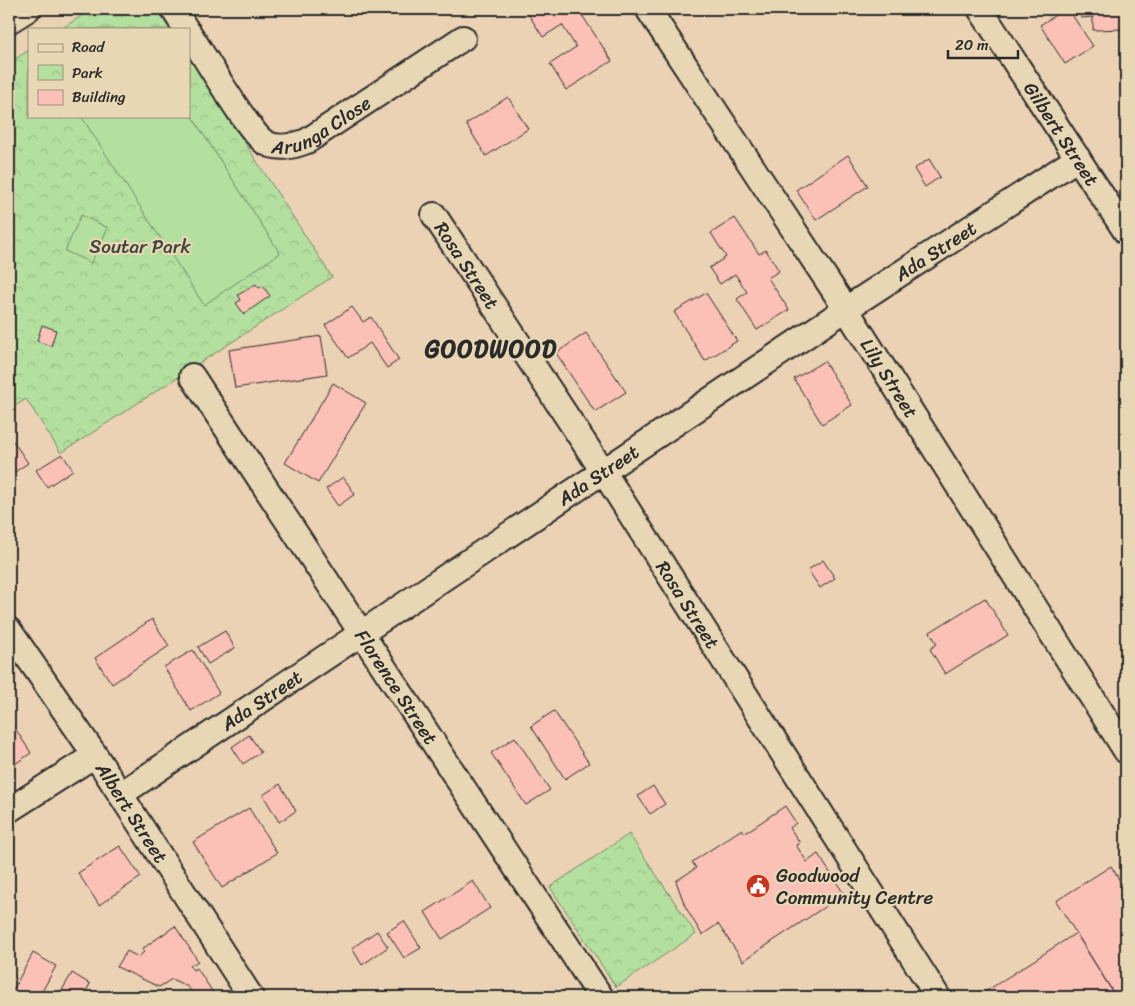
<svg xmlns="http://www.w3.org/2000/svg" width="1135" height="1006" viewBox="0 0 1135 1006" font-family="Sriracha,sans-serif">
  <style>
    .park { fill: url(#park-crowns); stroke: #6f8665 }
    .pitch { fill: #b3e09f; stroke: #6f8665 }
    .building { fill: #fbc0b6; stroke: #2b2b2b }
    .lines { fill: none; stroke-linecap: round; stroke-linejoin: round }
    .minor-casing { stroke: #2b2b2b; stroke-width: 28 }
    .minor { stroke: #e8d7b4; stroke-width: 24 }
    .labels { text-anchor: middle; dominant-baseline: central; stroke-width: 4.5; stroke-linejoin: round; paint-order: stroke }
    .street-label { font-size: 19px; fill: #2b2b2b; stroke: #e8d7b4 }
    .park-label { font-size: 19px; fill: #3f463c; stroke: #e8d7b4 }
    .poi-label { font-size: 19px; fill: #2b2b2b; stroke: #e8d7b4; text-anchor: start }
    .district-label { font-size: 24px; font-weight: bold; letter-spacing: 1px; fill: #2b2b2b; stroke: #e8d7b4 }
  </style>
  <defs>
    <pattern id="park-crowns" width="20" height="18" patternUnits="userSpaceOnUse" patternTransform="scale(1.25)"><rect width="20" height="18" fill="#b3e09f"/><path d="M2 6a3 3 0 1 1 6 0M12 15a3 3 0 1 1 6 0" fill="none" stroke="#9ac089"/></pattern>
  </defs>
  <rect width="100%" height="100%" fill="#ecd2b4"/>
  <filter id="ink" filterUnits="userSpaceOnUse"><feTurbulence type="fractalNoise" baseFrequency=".02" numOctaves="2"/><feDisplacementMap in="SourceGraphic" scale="10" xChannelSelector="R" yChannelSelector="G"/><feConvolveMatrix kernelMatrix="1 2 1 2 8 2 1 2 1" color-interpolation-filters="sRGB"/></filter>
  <g filter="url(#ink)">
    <path class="park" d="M92,9h65l13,20h-109z
      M29,50v66h160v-59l143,220 -271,176 -35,-54 -17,11v-347z
      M629,834l67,100 -80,53 -66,-100z"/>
    <path class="pitch" d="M189,112l91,141 -76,52 -123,-189h108z
      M81,215l27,13 -17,35 -26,-12z"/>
    <path class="building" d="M525,9h53l34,52 -46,29 -16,-26 26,-17 -14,-22 -19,12z
      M1065,9h3l25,37 -28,18 -25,-39z
      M1081,9h45v20l-33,1v-13l-12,1z
      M508,97l20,32 -42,27 -20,-32z
      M848,155l20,31 -52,34 -20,-30z
      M929,159l11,18 -15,10 -11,-18z
      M735,218l24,36 7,-4 13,21 -11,7 21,32 -32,20 -20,-31 10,-7 -12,-18 -15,10 -11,-16 17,-11 -15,-24z
      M256,284l3,4 4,-2 7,10 -26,18 -8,-11 5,-3 -3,-5z
      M706,293l31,48 -32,20 -31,-49z
      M352,307l11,15 8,-5 28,43 -12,8 -17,-25 -22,15 -23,-33z
      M42,325l14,5 -5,16 -14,-5z
      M586,333l40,59 -31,20 -39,-59z
      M321,336l6,38 -92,14 -6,-38z
      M824,361l28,44 -30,19 -28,-45z
      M333,383l33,20 -48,80 -33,-20z
      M9,435l19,28 -19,13z
      M62,454l11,16 -26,17 -11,-17z
      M1126,469v15l-7,-10z
      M343,477l12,17 -17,12 -12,-17z
      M823,560l12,18 -15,10 -12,-18z
      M985,598l23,37 -63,39 -15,-25 7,-5 -7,-12z
      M152,619l17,27 -57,38 -17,-26z
      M225,631l10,17 -27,16 -10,-17z
      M193,650l26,43 -28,18 -27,-44z
      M554,711l35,52 -24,16 -34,-53z
      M9,719l22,34 -16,11 -6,-9z
      M249,735l12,17 -18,12 -11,-17z
      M515,737l35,53 -24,15 -35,-52z
      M280,784l16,27 -17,11 -16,-27z
      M653,786l12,18 -15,10 -12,-18z
      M785,806l11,17 -6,5 10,15 -4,2 11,17 11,-8 26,40 -101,67 -25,-37 -16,11 -17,-29 -9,-25 20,-13 -4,-6 50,-33 3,4z
      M249,808l28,45 -55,35 -29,-46z
      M120,846l21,31 -42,28 -21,-32z
      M1111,866l15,25v105l-2,1h-8l-60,-96z
      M473,881l17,27 -48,31 -17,-27z
      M404,921l17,27 -17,10 -17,-26z
      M175,926l23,35 -8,5 3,4 4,-2 19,29h-20l-8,-10 -16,-8 -13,8 -42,-20 10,-16 11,6 6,-5 -2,-3z
      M377,931l11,16 -26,18 -10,-17z
      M1076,933l40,64h-139z
      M33,953l23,13 -17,31h-30z
      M72,973l18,11 -7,13h-25z"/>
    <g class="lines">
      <g class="minor-casing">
        <g id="minor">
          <path d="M173,9l13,20"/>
          <path id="s1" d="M648,9l198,300 280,442"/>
          <path id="s2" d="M980,9l146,223"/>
          <path d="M9,21l19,-12"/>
          <path id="s3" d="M189,33c13,19 61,102 77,110 13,7 28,3 41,-2l156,-103"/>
          <path id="s4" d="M434,215l176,267 328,515"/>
          <path id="s5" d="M192,376l409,621"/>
          <path id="s6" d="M9,630l86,125 156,242"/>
          <path id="s7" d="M121,794l725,-485 232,-151"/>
          <path d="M9,810l86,-55"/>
        </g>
      </g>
      <use href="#minor" class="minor"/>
    </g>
  </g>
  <defs>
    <g id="civic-disc" transform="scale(1.25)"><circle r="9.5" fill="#c8321e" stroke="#e8d7b4"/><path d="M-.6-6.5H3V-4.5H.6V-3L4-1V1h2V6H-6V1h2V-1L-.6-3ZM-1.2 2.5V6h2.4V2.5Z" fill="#fff"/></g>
  </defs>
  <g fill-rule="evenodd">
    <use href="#civic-disc" x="758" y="886"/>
  </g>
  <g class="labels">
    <g class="street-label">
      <text stroke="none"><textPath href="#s3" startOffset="196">Arunga Close</textPath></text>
      <text stroke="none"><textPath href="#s2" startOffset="149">Gilbert Street</textPath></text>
      <text stroke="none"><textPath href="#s7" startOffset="979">Ada Street</textPath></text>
      <text stroke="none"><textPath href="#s4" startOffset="60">Rosa Street</textPath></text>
      <text stroke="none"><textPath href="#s1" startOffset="441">Lily Street</textPath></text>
      <text stroke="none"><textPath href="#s7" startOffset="574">Ada Street</textPath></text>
      <text stroke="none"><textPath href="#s4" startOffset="465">Rosa Street</textPath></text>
      <text stroke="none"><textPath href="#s5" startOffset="372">Florence Street</textPath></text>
      <text stroke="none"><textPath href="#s7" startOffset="169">Ada Street</textPath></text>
      <text stroke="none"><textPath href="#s6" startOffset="220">Albert Street</textPath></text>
    </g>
    <g class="park-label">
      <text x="140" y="246">Soutar Park</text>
    </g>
    <g class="poi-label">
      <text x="776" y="875">Goodwood<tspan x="776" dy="22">Community Centre</tspan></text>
    </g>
    <g class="district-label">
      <text x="491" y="349">GOODWOOD</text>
    </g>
  </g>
  <rect width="1135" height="1006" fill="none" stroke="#e8d7b4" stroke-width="30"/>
  <rect x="15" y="15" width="1105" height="976" fill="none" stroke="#2b2b2b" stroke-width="2" filter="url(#ink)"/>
  <rect x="28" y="28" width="162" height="90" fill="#e8d7b4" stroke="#9c927d"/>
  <rect x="38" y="44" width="25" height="8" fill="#e8d7b4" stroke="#9c927d"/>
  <text x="72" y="52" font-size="15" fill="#2b2b2b">Road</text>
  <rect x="38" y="65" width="25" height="15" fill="url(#park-crowns)" stroke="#9c927d"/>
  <text x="72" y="78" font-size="15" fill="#2b2b2b">Park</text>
  <rect x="38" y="90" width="25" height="15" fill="#fbc0b6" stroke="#9c927d"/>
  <text x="72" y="102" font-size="15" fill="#2b2b2b">Building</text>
  <path d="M948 50v8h70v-8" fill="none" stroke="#2b2b2b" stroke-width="2.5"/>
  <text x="955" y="50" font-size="15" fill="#2b2b2b" stroke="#e8d7b4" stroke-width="4" paint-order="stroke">20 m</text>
</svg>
